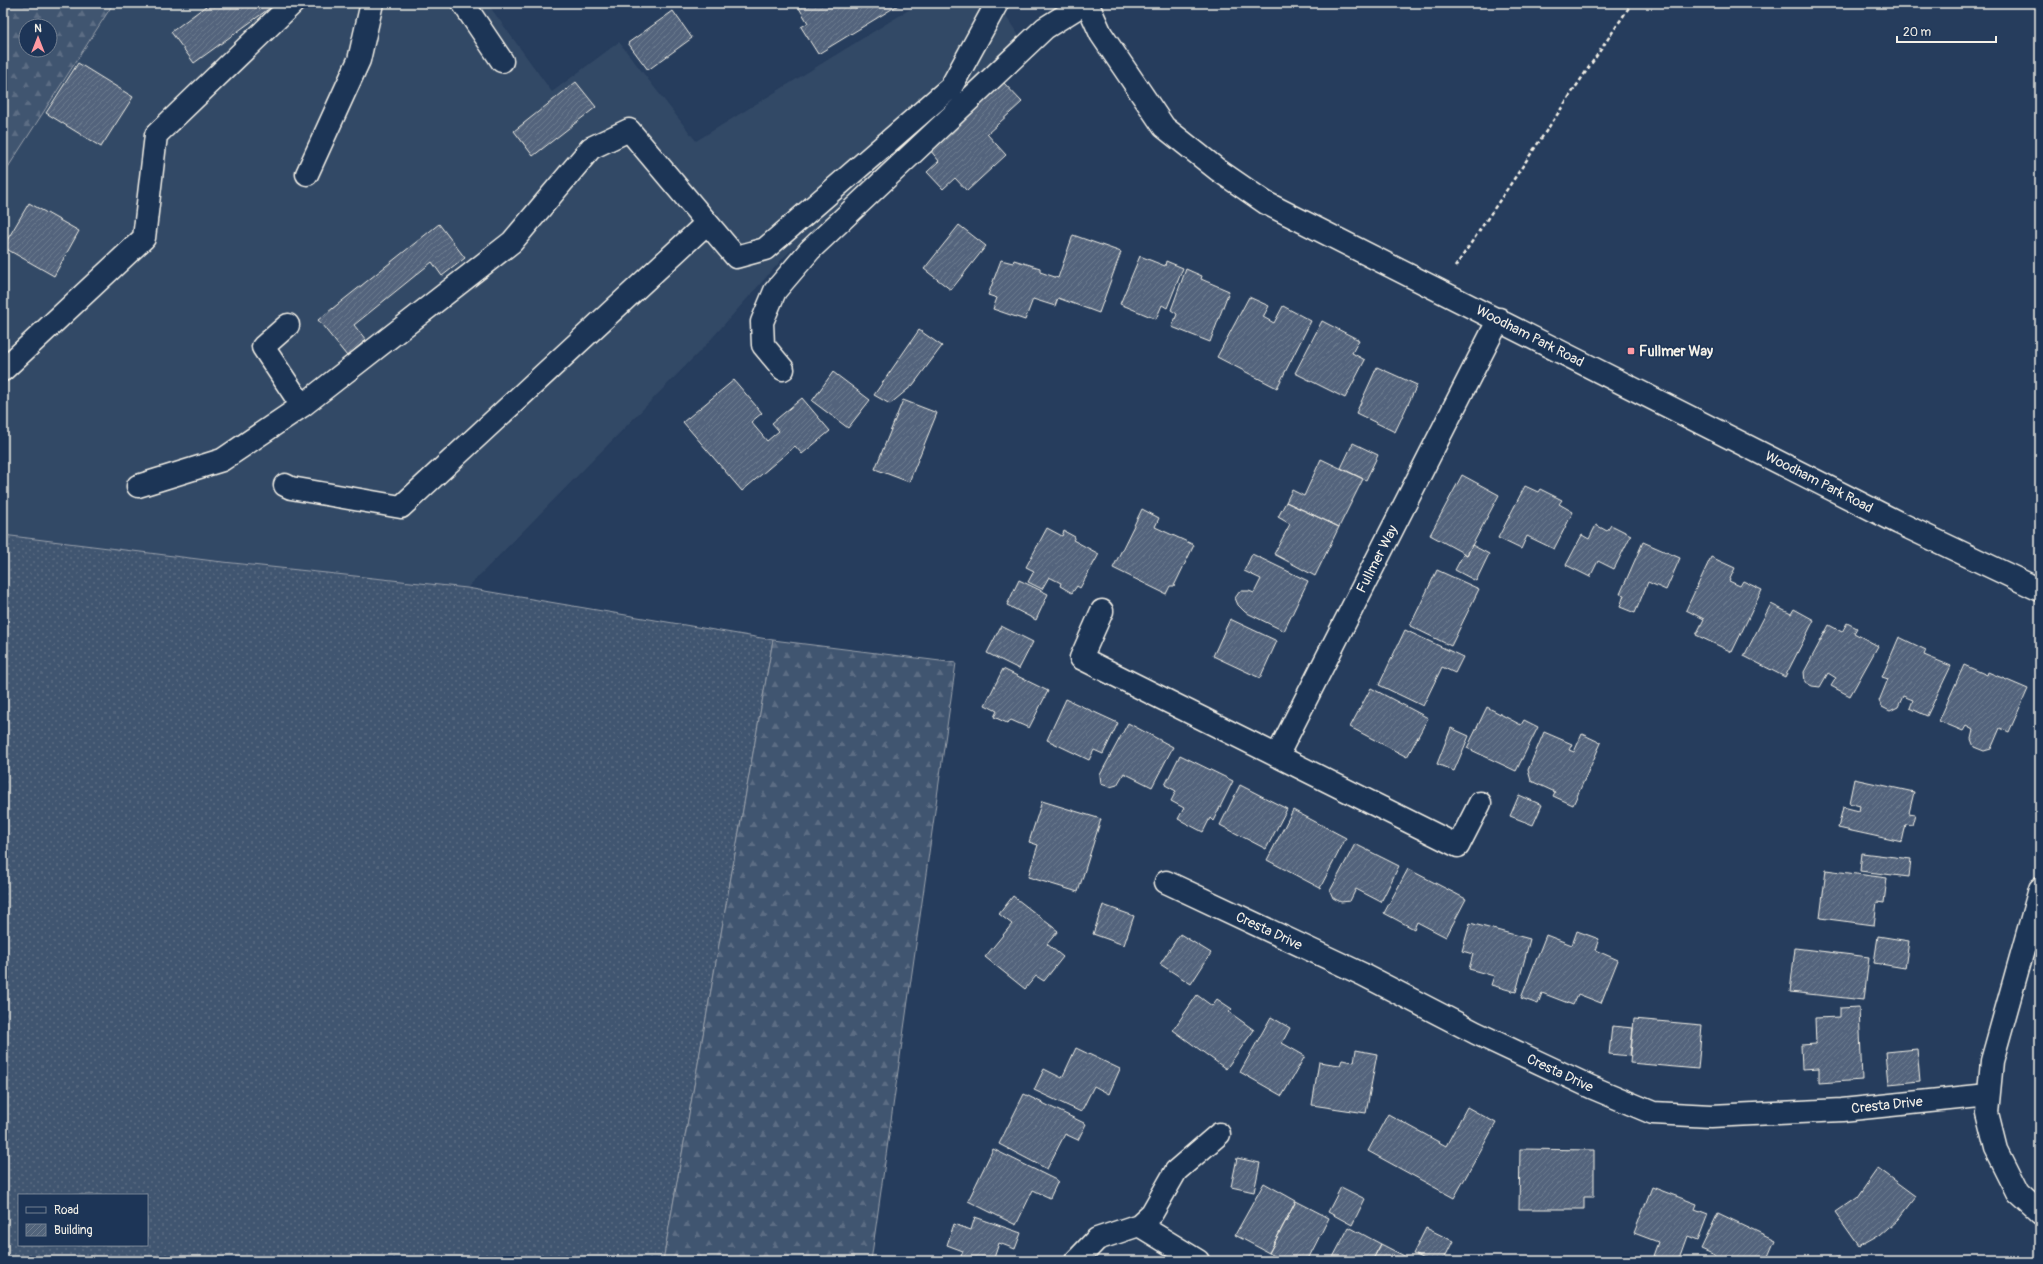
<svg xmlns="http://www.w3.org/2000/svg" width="2043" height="1264" viewBox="0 0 2043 1264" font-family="Pangolin,sans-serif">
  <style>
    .built { fill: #334966 }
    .grass { fill: url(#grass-dots); stroke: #9aa2ac; fill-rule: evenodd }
    .forest { fill: url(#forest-firs); stroke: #9aa2ac; fill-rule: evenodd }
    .building { fill: url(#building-hatch); stroke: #f4f1e8 }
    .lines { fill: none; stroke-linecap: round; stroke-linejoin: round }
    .minor-casing { stroke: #f4f1e8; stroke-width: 25 }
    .path { stroke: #f4f1e8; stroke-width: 2.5; stroke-dasharray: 4 3; stroke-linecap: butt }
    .minor { stroke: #1d3557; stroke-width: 22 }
    .poi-dot { fill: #ff9aa2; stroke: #1d3557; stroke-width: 1.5 }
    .labels { text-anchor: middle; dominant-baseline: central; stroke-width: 3; stroke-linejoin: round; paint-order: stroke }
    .street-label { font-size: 14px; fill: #f4f1e8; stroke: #1d3557 }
    .poi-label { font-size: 14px; font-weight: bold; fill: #f4f1e8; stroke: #1d3557; text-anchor: start }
  </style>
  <defs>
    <pattern id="grass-dots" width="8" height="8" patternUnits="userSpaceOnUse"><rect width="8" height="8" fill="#40546f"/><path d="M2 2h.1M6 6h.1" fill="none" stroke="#5c6d84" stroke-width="1.8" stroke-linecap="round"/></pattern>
    <pattern id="forest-firs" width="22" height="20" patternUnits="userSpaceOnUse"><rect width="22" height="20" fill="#40546f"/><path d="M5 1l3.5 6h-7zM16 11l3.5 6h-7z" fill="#5c6d84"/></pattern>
    <pattern id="building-hatch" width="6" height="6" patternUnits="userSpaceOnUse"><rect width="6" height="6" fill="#52647b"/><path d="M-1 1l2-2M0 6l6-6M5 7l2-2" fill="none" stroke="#6c7b8e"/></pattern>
  </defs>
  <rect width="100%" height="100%" fill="#263d5d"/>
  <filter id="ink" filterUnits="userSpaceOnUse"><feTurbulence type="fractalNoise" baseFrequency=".025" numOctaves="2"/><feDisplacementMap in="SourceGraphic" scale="8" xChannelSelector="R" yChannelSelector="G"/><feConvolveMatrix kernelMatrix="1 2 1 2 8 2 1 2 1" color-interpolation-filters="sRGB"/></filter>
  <g filter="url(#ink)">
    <path class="built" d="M114,3h373l65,89 67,-50 77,99 224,-138h77l22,33 -235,221 -80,90 -237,241 -253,-27 -211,-26v-360z"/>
    <path class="grass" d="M3,535l211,26 253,27 306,52 -110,621h-660zM19,1195h128v50h-128z"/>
    <path class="forest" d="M3,3l110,1 -110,171zM26,26h24v24h-24z
      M773,640l183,23 -85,598h-208z"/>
    <path class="building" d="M210,3h57l3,5 -76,55 -23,-31z
      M796,3h104v1l-82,50 -17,-27 7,-4z
      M673,11l19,27 -44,32 -20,-27z
      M78,63l55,34 -32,50 -55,-34z
      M576,82l20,25 -63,49 -19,-25z
      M1003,82l19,20 -35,32 19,21 -39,36 -12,-13 -12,11 -16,-17 12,-11 -9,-11z
      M29,203l50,28 -25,45 -51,-29z
      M439,224l26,34 -23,18 -10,-14 -78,63 12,15 -19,16 -29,-36z
      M959,225l27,21 -35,44 -27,-21z
      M1073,235l48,17 -22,61 -41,-15 -3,8 -22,-7 -8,21 -32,-11 4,-11 -9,-3 13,-35 12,3 1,-3 26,8v4l18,6z
      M1140,256l25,10 1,-5 17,7 -16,40 -5,-3 -6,14 -36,-15z
      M1186,269l16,7 -1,3 28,12 -19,51 -38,-15 5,-13 -6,-4z
      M1249,297l20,9 -6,11 11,6 9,-17 28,15 -34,67 -60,-31z
      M1322,321l37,19 -7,13 13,7 -20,38 -50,-25z
      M919,330l23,16 -29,39 -23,19 -16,-9z
      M1377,367l40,18 -22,47 -39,-19z
      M833,372l37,28 -22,28 -36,-27z
      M734,380l28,33 -11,9 16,19 12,-10 -7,-8 30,-25 28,33 -28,23 -7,-8 -53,45 -59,-69z
      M903,400l34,13 -28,69 -34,-13z
      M1353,443l25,12 -12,25 -25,-12z
      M1321,459l42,20 -24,48 -53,-25 6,-12 12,6z
      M1462,475l37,20 -32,60 -37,-20z
      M1525,486l13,6 2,-3 22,11 -3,4 14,8 -19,37 -27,-13 -6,13 -23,-11z
      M1286,502l53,25 -24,49 -41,-22 16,-30 -12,-7z
      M1142,509l17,9 -4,9 39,18 -20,41h-4l-4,8 -53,-26z
      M1596,525l11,6 4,-6 20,10 -17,34 -16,-8 -8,16 -24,-12 16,-30 7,4z
      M1047,528l15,8 2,-5 11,6 -2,3 26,14 -19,34 -3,-2 -5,7 -12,-7 1,-3 -12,-6 -7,12 -14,-7 6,-11 -8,-4z
      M1643,542l37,16 -14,32 -18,-8 -13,31 -15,-6 4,-12 -4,-1z
      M1472,545l17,9 -13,27 -21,-11 9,-17 3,2z
      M1252,554l56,27 -24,50 -39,-19 -7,-7 -3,-7 5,-7h9l5,2 7,-14 -17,-8z
      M1711,557l24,11 -6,13 11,5 3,-5 19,9 -30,62 -36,-17 8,-16 -18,-9z
      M1437,570l42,19 -28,57 -41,-20z
      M1019,580l29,14 -12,26 -29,-15z
      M1771,604l20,10 3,-5 20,11 -29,57 -41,-21z
      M1230,619l47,22 -17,37 -47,-22z
      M1847,623l10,5 -3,5 24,13 -28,50 -19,-10 5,-8 -8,-5 -8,14 -8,-1 -7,-4 -1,-10 25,-47 13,7z
      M1001,626l32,16 -14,27 -32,-16z
      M1405,630l58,27 -8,16 -13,-6 -19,39 -44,-21z
      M1899,637l27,13 -2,5 27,11 -24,50 -17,-8 3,-8 -10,-4 -5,11 -8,4 -8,-4 -3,-6 9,-22 -6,-2z
      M1964,665l23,10 1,-3 40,17 -19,43 -9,-4 -9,21 -7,2 -10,-4 -3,-8 2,-9 -7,-4 -3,5 -24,-10z
      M1003,669l45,22 -19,37 -18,-8 -4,3 -13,-6 3,-6 -12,-6z
      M1371,688l57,30 -21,39 -57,-30z
      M1066,699l52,24 -15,31 -9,-4 -5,10 -42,-20z
      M1487,707l34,18 3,-5 14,7 -22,44 -49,-23z
      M1128,723l45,24 -21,40 -28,-14 -7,12 -7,2 -9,-3 -1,-9z
      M1451,728l18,8 -15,35 -17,-7z
      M1544,732l28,12 -3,6 5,2 8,-18 19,9 -28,62 -20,-9 2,-4 -24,-11 -3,-11z
      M1180,755l53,26 -20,40 -3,-3 -7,14 -25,-13 6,-11 -13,-7 5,-10 -11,-6z
      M1854,779l60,13 -5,21 6,1 -3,11 -6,-1 -4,18 -64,-14 5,-21 16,4 1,-5 -11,-3z
      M1240,785l47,24 -21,40 -46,-24z
      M1519,795l23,10 -9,20 -23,-9z
      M1042,801l59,18 -23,73 -50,-15 10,-32 -9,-3z
      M1293,810l53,28 -26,50 -53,-28z
      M1355,844l44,22 -18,36 -25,-13 -6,12 -9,1 -8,-4 -3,-7z
      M1862,853l49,6 -2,18 -49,-6z
      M1408,869l58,30 -20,38 -29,-15 -3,7 -30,-16z
      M1826,870l61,8 -3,25 -7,-1 -3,23 -54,-7z
      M1013,896l45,35 -11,13 16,13 -19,24 -8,-5 -11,13 -40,-32 27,-33 -13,-10z
      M1103,905l31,11 -10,29 -31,-11z
      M1470,923l60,16 -14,53 -25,-7 3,-9 -25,-7 4,-15 -11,-3z
      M1577,931l22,8 -4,11 23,10 -17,43 -23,-9 -5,11 -31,-12 -4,11 -17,-6 25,-63 26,10z
      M1180,934l31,19 -20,31 -31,-20z
      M1878,936l31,5 -4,27 -31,-5z
      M1795,948l74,9 -5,43 -74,-8z
      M1197,995l15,11 5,-7 15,10 -3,3 25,18 -28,39 -53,-39z
      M1859,1007l3,73 -43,3v-15l-17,1 -1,-24 15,-1 -1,-26 25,-1v-9z
      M1271,1017l19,11 -8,15 23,13 -23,40 -42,-24z
      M1634,1019l68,6 -4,44 -68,-6z
      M1612,1026l21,2 -3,28 -21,-2z
      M1076,1048l44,21 -11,25 -15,-8 -13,26 -47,-22 10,-21 18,9z
      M1917,1049l3,32 -31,3 -3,-32z
      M1356,1050l21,4 -11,59 -54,-8 7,-43 21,3 2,-5 12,2z
      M1024,1094l62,30 -8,16 -13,-6 -18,35 -48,-25z
      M1467,1107l29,16 -42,75 -86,-47 20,-37 58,32z
      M993,1149l65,32 -8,17 -17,-8 -17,35 -48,-24z
      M1520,1149l74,1v47h-10v12h-65z
      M1237,1158l23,5 -6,29 -23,-5z
      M1878,1168l38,28 -17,22 -19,17 -21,12 -24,-34 22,-15z
      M1264,1183l32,18 -27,52 -34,-18z
      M1341,1187l24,12 -13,26 -24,-13z
      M1652,1187l45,17 -2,5 13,5 -10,26 -10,-4 -9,25h-14l-12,-5 5,-14 -24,-9z
      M1296,1201l33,17 -22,43h-23l-15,-8z
      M1718,1213l57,27 -9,21h-53l2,-6 -14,-6z
      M975,1217l46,16 -6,16 -16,-6 -6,18h-34l4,-10 -16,-6 7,-21 17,6z
      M1349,1227l32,17 -9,17h-41z
      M1426,1228l27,13 -10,20h-15l-15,-7z
      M1381,1244l33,17h-42z
      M1839,1256l7,5h-17l3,-3z"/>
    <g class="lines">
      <g class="minor-casing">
        <path id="minor" d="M463,3l39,58
          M1087,3l14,31 63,93 54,43 48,33 633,320 141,67
          M307,174l52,-114 13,-57
          M288,325l-25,22 39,59
          M783,369l-20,-24 -1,-23 13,-31 35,-41 235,-222 40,-25
          M3,370l141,-132 12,-103 137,-132
          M285,485l6,3 110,19 306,-284
          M138,486l84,-26 80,-54 210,-164 79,-94 38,-18 107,127 29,-8 186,-162 46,-84
          M1102,611l-21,47 377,188 22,-43
          M1277,756l222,-437
          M1166,882l196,92 114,59 115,54 62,26 58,3 131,-6 146,-15
          M2040,889l-48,172 -5,52 9,36 22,44 22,20
          M1139,1225l59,36
          M1076,1261l21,-22 42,-14 13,-12 24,-42 43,-37"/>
      </g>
      <path class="path" d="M1455,267l177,-264"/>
      <use href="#minor" class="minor"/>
    </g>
  </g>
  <rect class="poi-dot" x="1627" y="347" width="8" height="8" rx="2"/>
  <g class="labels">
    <g class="street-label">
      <text transform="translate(1530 336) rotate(27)">Woodham Park Road</text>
      <text transform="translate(1819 482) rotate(27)">Woodham Park Road</text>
      <text transform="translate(1377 559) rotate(-63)">Fullmer Way</text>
      <text transform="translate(1269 931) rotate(25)">Cresta Drive</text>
      <text transform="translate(1560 1073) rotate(25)">Cresta Drive</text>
      <text transform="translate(1887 1105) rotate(-6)">Cresta Drive</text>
    </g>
    <g class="poi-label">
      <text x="1639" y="351">Fullmer Way</text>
    </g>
  </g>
  <rect width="2043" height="1264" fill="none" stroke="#1d3557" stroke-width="16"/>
  <rect x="8" y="8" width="2027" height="1248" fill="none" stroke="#f4f1e8" stroke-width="1.5" filter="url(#ink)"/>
  <rect x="18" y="1194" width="130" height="52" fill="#1d3557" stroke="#738091"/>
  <rect x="26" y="1207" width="20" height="6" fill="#1d3557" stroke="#738091"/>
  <text x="54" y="1214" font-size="12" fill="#f4f1e8">Road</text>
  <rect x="26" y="1224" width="20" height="12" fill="url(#building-hatch)" stroke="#738091"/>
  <text x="54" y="1234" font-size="12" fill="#f4f1e8">Building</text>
  <g transform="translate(38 38)"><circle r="19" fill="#1d3557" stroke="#738091"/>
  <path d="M0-3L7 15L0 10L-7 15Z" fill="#ff9aa2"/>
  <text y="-6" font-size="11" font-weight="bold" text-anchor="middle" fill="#f4f1e8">N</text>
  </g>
  <path d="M1897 36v6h99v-6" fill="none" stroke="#f4f1e8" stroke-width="2"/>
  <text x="1903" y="36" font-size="12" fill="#f4f1e8" stroke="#1d3557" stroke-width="3" paint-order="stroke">20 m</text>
</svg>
